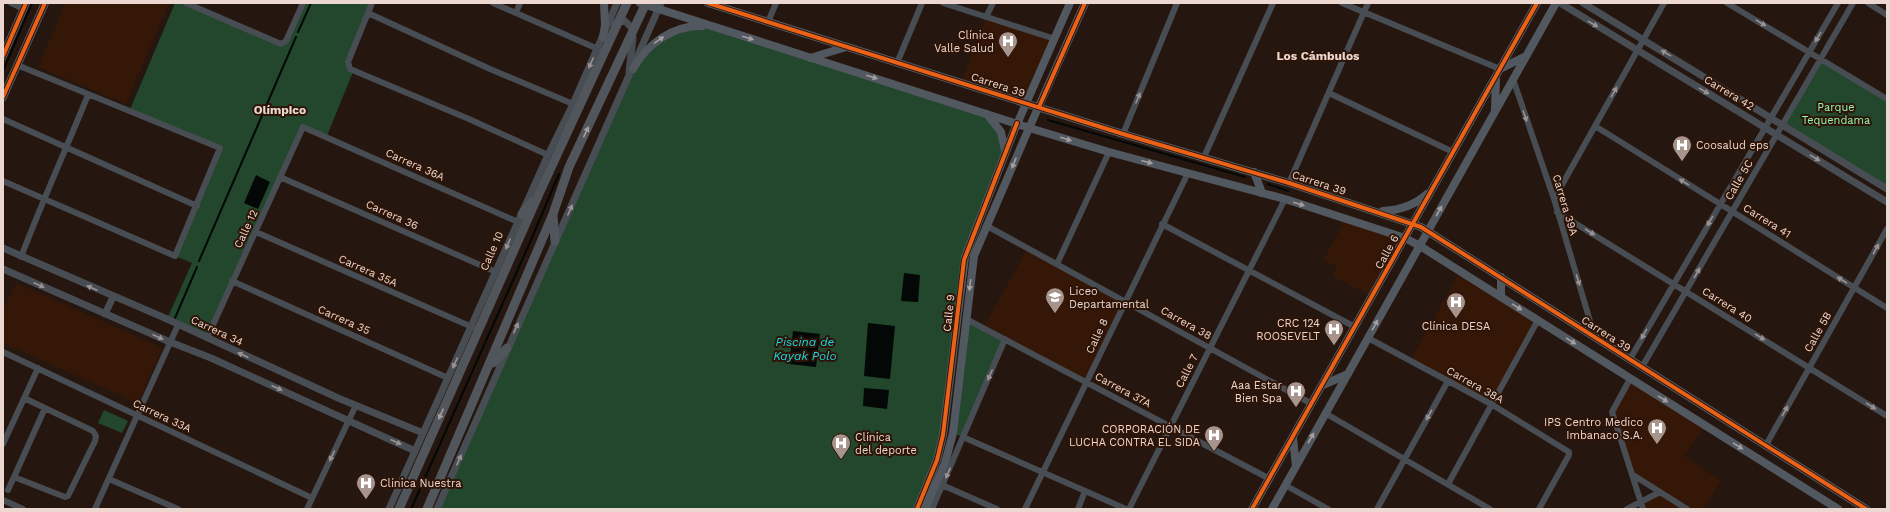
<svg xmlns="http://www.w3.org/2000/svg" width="1890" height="512" viewBox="0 0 1890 512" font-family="'Work Sans',sans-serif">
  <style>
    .built { fill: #351708 }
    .green { fill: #22472c }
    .water { fill: #030807 }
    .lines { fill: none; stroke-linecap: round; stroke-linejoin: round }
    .stream { stroke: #030807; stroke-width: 2 }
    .minor { stroke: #484d53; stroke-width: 6 }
    .tertiary { stroke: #484d53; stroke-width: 7 }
    .secondary { stroke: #515860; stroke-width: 8 }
    .primary { stroke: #51565c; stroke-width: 9 }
    .cycleway-casing { stroke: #2e1407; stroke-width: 6 }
    .cycleway { stroke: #ea6118; stroke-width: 4 }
    .oneway { fill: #9a9292 }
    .oneway2 { fill: #a69e9e }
    .oneway3 { fill: #a69e9c }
    .labels { text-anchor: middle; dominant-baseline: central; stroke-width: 4; stroke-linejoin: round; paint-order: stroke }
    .poi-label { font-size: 11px; fill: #ecd8d0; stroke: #2e1407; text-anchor: end }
    .street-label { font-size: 11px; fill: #ecd8d0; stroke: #2e1407 }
    .park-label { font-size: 11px; fill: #93f7b1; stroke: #2e1407 }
    .neighbourhood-label { font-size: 12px; font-weight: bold; fill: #ecd8d0; stroke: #2e1407 }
    .water-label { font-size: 12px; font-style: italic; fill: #16d9e2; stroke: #2e1407 }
  </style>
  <rect width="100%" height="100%" fill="#251710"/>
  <path class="built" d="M66,3h103l-43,101 -88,-37z
    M986,17l69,22 -29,65 -65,-21z
    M1346,219l59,19 -33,58 -40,-20 5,-10 -14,-6z
    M1028,248l97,53 -39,81 -103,-54z
    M1460,271l78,49 -47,84 -81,-43z
    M16,283l146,65 -24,55 -135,-60v-32z
    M1630,379l75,47 -21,30 37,25 -18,28h-60l-2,-8 19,-9 -27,-17 -20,-67z"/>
  <path class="green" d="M175,3h11l95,41 22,-41h69l-22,54 3,15 -27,66 -23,-11 -96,211 -40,-19 25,-56 -17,-7 45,-108 -91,-36z
    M711,26l276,87 18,30 -34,100 -28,192 -26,74h-480l196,-440 36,-35z
    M1821,59l66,40v90l-104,-64z
    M966,319l39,20 -42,98 -10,-4z
    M104,410l24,11 -6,12 -24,-10z"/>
  <path class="water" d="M256,175l14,7 -12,27 -14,-6z
    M904,273l16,2 -2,27 -17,-1z
    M868,323l27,3 -5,53 -26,-3z
    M793,331l27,3 -4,33 -27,-3z
    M864,388l25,2 -2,19 -24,-3z"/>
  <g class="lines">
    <path class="stream" d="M298,32l13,-29
      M3,71l29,-68
      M1048,120l197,57
      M1268,184l20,7
      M199,261l97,-224
      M175,318l22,-51
      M411,509l120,-269 28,-66"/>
    <path class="minor" d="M11,3l13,6
      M186,3l95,41 5,-3 17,-38
      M372,3l-22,54 -2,5 2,7 119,50 79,36
      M493,3l105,46
      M943,3l112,36
      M1342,3l158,66
      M1727,3l160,96
      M1868,3l19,12
      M368,13l122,56 83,35
      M516,13l4,-10
      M986,17l7,-14
      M768,22l8,-19
      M897,63l25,-60
      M1513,79l41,120 41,139
      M1329,93l124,59
      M3,119l194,87
      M1595,126l292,182
      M1123,134l54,-131
      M1204,157l69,-154
      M280,177l216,95
      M3,181l172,75 45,-108 -203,-83
      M1289,183l79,-180
      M1554,199l110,-196
      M1557,212l330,204
      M1162,224l193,103
      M987,226l325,178
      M256,232l216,95
      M21,257c21,-55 45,-108 67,-162
      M1057,264l52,-112
      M232,281l216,97
      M966,319l304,160
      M207,338l96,-211 215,95
      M1368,338l123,66 78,48v3l-30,54
      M3,352l309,146
      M1630,359l208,-356
      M1642,367l211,-364
      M1630,379l-18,33 31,97
      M24,398c23,11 46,22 69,33l3,5 -1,5 -27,55 -3,1 -51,-20 31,-69
      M1325,413l165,96
      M963,437l163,72
      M3,444l35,-76
      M1766,445l121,-216
      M1633,475l54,34
      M109,479l69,30
      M1448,484l90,-164
      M942,485l55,24
      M1285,485l43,24
      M8,490l6,-13
      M3,500l20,9
      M95,509l83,-184
      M307,509l49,-104
      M932,509l73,-170
      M1025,509l163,-336
      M1078,509l7,-18
      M1129,509l156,-310
      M1377,509l71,-128
      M1627,509l33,-17"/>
    <path class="tertiary" d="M1560,3l327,199
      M1583,3l304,186
      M614,23l11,-2 7,7 1,10 -4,34
      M3,248l164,71 171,79 85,35
      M3,269l167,73 41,16 204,93
      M105,314l8,-17
      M389,509l159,-354 25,-51 44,-101
      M437,509l224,-506"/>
    <path class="secondary" d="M640,3l396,127 73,22 176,47 120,39 15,8 418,263
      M708,3l415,131 166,49 132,44 445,282
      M603,37l2,-12 -1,-22
      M3,56l23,-53
      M810,58l36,-11
      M633,69c14,-25 40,-44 69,-43
      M1500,69l26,-13
      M3,97l42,-94
      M1495,109l1,-30
      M987,114l14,18 4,19
      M1254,172l8,21
      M1383,211c17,-1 31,-5 44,-17
      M1501,277v20
      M1323,385l25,-11
      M1293,438l3,28
      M917,509l20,-49 6,-25 22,-178 49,-126 56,-128
      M925,509l20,-46 8,-30 21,-177 52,-121 59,-132
      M1252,509l285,-506
      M1272,509l284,-506"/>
    <path class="primary" d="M522,214l11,-13
      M553,215l2,26
      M493,363l14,-15
      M399,509l139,-313 89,-193
      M427,509l126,-295 16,-47 77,-164"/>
    <g class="cycleway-casing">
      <path id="cycleway" d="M708,3l415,131 166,49 132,44 445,282
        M3,56l23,-53
        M3,97l42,-94
        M1039,107l46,-104
        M917,509l20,-49 6,-25 21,-175 53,-137
        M1252,509l285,-506"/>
    </g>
    <use href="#cycleway" class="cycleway"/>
  </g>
  <defs><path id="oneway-solid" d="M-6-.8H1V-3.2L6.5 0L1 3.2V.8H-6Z"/></defs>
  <g class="oneway">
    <use href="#oneway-solid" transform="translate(1761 23) rotate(31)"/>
    <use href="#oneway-solid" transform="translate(1593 24) rotate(31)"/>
    <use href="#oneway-solid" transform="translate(1818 37) rotate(120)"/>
    <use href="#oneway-solid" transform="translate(1666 53) rotate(-149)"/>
    <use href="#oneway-solid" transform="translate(591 63) rotate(114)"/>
    <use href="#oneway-solid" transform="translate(1704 91) rotate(31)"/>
    <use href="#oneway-solid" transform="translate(1614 92) rotate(-61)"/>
    <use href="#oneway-solid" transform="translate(1138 98) rotate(-67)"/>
    <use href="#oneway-solid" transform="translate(1525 116) rotate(71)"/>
    <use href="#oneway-solid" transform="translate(1815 158) rotate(31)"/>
    <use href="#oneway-solid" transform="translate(1684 182) rotate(-148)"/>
    <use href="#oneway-solid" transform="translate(570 210) rotate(-66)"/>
    <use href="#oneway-solid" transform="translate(1710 221) rotate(120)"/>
    <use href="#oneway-solid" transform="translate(1590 232) rotate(32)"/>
    <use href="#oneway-solid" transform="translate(508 244) rotate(114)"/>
    <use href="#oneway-solid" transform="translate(1876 249) rotate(-61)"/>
    <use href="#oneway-solid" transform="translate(1697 273) rotate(-60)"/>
    <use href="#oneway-solid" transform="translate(1578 280) rotate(73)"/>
    <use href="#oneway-solid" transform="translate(1842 280) rotate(-148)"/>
    <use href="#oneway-solid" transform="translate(39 285) rotate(24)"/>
    <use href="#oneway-solid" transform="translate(92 288) rotate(-156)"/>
    <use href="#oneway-solid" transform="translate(516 328) rotate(-66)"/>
    <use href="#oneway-solid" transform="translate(1644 334) rotate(120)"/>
    <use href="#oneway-solid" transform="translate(158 337) rotate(24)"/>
    <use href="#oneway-solid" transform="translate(1760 337) rotate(32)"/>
    <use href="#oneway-solid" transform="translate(243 355) rotate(-156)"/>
    <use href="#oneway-solid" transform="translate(455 363) rotate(115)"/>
    <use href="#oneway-solid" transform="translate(990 375) rotate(114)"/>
    <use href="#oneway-solid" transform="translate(277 388) rotate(24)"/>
    <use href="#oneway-solid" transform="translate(1871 406) rotate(32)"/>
    <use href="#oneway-solid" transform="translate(1785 411) rotate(-61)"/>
    <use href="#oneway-solid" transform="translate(1429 415) rotate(119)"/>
    <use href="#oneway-solid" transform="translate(396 442) rotate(24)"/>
    <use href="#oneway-solid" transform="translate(332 456) rotate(116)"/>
    <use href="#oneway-solid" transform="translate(459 460) rotate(-66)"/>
    <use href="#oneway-solid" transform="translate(948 473) rotate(113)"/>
  </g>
  <g class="oneway2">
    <use href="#oneway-solid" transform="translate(748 38) rotate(17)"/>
    <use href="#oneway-solid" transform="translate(659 40) rotate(-34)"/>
    <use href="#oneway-solid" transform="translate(872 77) rotate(17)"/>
    <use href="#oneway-solid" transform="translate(1066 139) rotate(17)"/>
    <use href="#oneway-solid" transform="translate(1147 162) rotate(15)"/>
    <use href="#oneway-solid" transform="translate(1014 163) rotate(113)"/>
    <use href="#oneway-solid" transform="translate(1299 204) rotate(18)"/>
    <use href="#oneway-solid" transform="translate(1439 211) rotate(-61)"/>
    <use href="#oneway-solid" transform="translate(970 285) rotate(97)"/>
    <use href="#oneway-solid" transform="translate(1517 307) rotate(32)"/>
    <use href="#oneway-solid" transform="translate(1375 325) rotate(-61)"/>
    <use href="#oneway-solid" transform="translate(1571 341) rotate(32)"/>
    <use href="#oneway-solid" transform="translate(1663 399) rotate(32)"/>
    <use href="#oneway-solid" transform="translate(1311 438) rotate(-61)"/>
    <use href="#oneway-solid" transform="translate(1738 446) rotate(32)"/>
  </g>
  <g class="oneway3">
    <use href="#oneway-solid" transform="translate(586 132) rotate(-65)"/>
    <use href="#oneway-solid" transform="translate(441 414) rotate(114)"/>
  </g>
  <defs>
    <g id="hospital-pin" transform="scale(1)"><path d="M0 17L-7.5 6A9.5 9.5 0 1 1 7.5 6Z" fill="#a6948d" stroke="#2e1407"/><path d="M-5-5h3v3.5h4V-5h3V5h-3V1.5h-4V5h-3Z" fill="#fff"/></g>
    <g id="university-pin" transform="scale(1)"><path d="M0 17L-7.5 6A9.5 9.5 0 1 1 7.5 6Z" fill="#a6948d" stroke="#2e1407"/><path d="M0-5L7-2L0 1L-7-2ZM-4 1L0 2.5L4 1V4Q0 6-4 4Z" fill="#fff"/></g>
  </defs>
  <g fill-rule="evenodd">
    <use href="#hospital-pin" x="1008" y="41"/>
    <use href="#hospital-pin" x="1682" y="145"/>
    <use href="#university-pin" x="1055" y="297"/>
    <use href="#hospital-pin" x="1456" y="302"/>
    <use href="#hospital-pin" x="1334" y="329"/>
    <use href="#hospital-pin" x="1296" y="391"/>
    <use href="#hospital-pin" x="1657" y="428"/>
    <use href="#hospital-pin" x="1214" y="435"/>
    <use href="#hospital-pin" x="841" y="443"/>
    <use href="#hospital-pin" x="366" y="483"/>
  </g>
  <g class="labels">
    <g class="poi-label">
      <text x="994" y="35">Clínica<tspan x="994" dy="13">Valle Salud</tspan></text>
      <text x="1696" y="145" text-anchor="start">Coosalud eps</text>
      <text x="1069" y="291" text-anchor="start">Liceo<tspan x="1069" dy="13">Departamental</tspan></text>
      <text x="1320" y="323">CRC 124<tspan x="1320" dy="13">ROOSEVELT</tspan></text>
      <text x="1456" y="326" text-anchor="middle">Clínica DESA</text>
      <text x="1282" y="385">Aaa Estar<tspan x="1282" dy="13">Bien Spa</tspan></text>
      <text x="1643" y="422">IPS Centro Medico<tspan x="1643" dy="13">Imbanaco S.A.</tspan></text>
      <text x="1200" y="429">CORPORACIÓN DE<tspan x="1200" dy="13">LUCHA CONTRA EL SIDA</tspan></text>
      <text x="855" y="437" text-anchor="start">Clínica<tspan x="855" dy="13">del deporte</tspan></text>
      <text x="380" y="483" text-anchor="start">Clínica Nuestra</text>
    </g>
    <g class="street-label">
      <text transform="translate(998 85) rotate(18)">Carrera 39</text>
      <text transform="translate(1729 93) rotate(31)">Carrera 42</text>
      <text transform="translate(415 165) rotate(24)">Carrera 36A</text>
      <text transform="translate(1739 180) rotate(-60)">Calle 5C</text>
      <text transform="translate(1319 183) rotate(18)">Carrera 39</text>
      <text transform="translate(1565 205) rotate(73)">Carrera 39A</text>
      <text transform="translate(392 215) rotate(24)">Carrera 36</text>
      <text transform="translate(1767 221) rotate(32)">Carrera 41</text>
      <text transform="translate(246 229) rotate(-65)">Calle 12</text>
      <text transform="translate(492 251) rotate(-66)">Calle 10</text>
      <text transform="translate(1387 252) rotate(-61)">Calle 6</text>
      <text transform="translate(368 271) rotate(24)">Carrera 35A</text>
      <text transform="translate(1727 305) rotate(32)">Carrera 40</text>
      <text transform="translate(949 313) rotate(-84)">Calle 9</text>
      <text transform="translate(344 320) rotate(24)">Carrera 35</text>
      <text transform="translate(1186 323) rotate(29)">Carrera 38</text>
      <text transform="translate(217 331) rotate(25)">Carrera 34</text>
      <text transform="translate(1818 332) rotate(-61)">Calle 5B</text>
      <text transform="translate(1606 334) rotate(33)">Carrera 39</text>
      <text transform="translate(1097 336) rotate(-65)">Calle 8</text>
      <text transform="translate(1187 371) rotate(-63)">Calle 7</text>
      <text transform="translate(1475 385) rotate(29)">Carrera 38A</text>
      <text transform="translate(1123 390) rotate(28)">Carrera 37A</text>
      <text transform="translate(162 416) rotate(25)">Carrera 33A</text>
    </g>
    <g class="park-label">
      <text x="1836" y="107">Parque<tspan x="1836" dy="13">Tequendama</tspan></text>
    </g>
    <g class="neighbourhood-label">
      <text x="1318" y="56">Los Cámbulos</text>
      <text x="280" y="110">Olímpico</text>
    </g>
    <g class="water-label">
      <text x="805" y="342">Piscina de<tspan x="805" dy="14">Kayak Polo</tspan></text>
    </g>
  </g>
  <rect width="1890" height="512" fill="none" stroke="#ecd8d0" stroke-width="8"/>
</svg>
